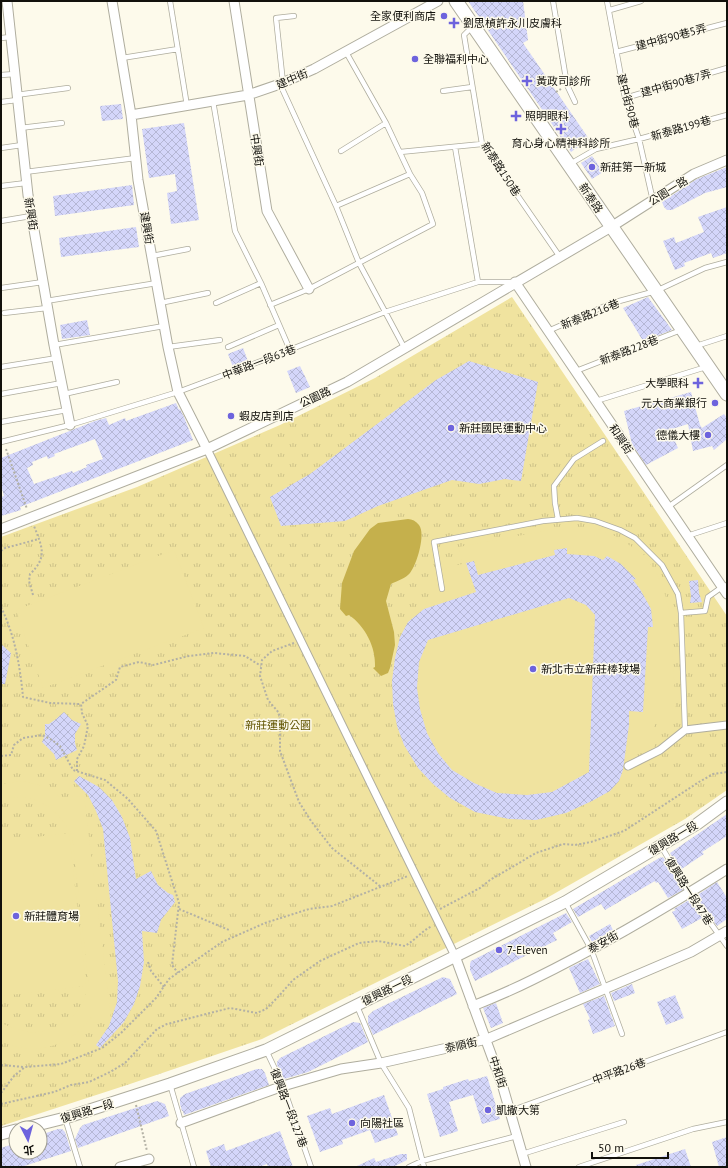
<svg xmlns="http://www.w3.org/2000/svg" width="728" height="1168" viewBox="0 0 728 1168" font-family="'PT Sans','Noto Sans TC',sans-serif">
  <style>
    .park { fill: url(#park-tufts) }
    .pitch { fill: #f0e39f }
    .water { fill: #c5b04c }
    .building { fill: url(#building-cross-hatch); fill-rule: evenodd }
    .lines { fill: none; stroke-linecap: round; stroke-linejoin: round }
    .service-casing { stroke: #afad9e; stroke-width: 6 }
    .pedestrian-casing { stroke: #afad9e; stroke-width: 9 }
    .minor-casing { stroke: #afad9e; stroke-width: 11 }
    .tertiary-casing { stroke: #afad9e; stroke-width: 13 }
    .secondary-casing { stroke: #afad9e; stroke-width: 15 }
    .path { stroke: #b3b1a5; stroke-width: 2; stroke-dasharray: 2 2; stroke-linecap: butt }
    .service { stroke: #fff; stroke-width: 4.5 }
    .pedestrian { stroke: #fff; stroke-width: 7 }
    .minor { stroke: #fff; stroke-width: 9 }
    .tertiary { stroke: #fff; stroke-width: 11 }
    .secondary { stroke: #fff; stroke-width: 13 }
    .poi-dot { fill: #6d63dd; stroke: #fdfaeb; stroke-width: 1.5 }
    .labels { text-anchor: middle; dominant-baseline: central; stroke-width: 3; stroke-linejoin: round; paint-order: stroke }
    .poi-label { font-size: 11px; fill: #12110c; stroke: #fdfaeb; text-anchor: start }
    .street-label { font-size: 11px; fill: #12110c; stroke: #fdfaeb }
    .park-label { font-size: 11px; fill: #615401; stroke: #fdfaeb }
  </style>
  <defs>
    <pattern id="park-tufts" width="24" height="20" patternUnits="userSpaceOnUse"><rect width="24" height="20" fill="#f0e39f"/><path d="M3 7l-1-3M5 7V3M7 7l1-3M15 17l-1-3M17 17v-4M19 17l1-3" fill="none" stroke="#cdc288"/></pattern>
    <pattern id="building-cross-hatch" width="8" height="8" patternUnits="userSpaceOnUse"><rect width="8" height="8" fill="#d4d6fa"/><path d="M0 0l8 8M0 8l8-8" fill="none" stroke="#b5b7d5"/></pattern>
  </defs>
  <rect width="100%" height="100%" fill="#fdfaeb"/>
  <path class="park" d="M512,297l215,319v174l-42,29 -140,80 -283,140 -132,45 -129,42v-589l136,-50 143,-62 95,-47z"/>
  <path class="pitch" d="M565,527l33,2 17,7 28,18 11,15 8,15 5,18 4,18 5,98h-22v31l-29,9c-4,29 -16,35 -41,47 -15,7 -33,14 -49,15 -18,1 -44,-2 -60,-8 -51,-20 -87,-76 -83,-130 1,-6 6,-13 8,-19 8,-18 17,-35 24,-53 4,-11 7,-23 10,-35l9,-6 19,-5 -3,-17z
    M174,550l30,78 -161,60 -27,-78z
    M21,781c20,3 30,8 45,21v-5l18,-1 27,222 -3,4 -16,1 -1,-6c-3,4 -6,8 -10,12 -20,21 -55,25 -80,12v-18c9,4 17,7 27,9 19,2 42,-9 53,-26 3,-6 5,-14 8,-20l-17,-151c-15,-28 -39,-44 -71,-36v-15z
    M69,833l17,153 -85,10v-155z"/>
  <path class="water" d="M408,519c4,0 8,2 11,6 7,9 -2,39 -9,48 -4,5 -13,8 -19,11l-5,17 8,31 1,13 -5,23 -2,5 -7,3 -8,-8 2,-1c1,-20 -10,-41 -26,-52l-3,1 -6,-7 2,-26 12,-32 16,-22 8,-6z"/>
  <path class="building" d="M468,1h55l5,39 -5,3 66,96 -18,13z
    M121,104l2,15 -21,2 -2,-15z
    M184,123l15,97 -28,4 -4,-31 10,-2 -2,-17 -26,4 -7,-49z
    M592,156l11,16 -11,7 -11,-16z
    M727,167v20l-22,6 -33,17h-5l-3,-3 -2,-5 35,-23z
    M132,185l2,20 -79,11 -2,-20z
    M727,207v46l-14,5 -2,-5 -27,10 1,3 -10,4 -12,-29 11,-4 2,6 28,-11 -6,-15z
    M136,227l3,20 -78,10 -2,-19z
    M648,297l24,33 -29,11 -20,-33z
    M87,320l3,15 -28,4 -2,-14z
    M243,348l5,13 -15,6 -5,-13z
    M469,361l69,21 -17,99 -16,-2 -26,5 -27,-4 -74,26 -33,15 -64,5 -11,-29 40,-23 126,-94z
    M300,366l10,21 -14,6 -9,-22z
    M691,392l9,33 2,3 22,-14 3,4v21l-13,11 -2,-4 -19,5 -5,-27 -16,5 3,12 3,7 -32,17 -14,-21 -8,-33z
    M176,403l3,7 1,-1 4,8 9,23 -173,67 1,3 -20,6v-19l3,-1 -3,-11v-27l94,-37 11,-3 3,7 16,-7 1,3zM95,439l8,20 -17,6 1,2 -14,6 -1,-2 -38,13 -7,-16 6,-3 -1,-3 15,-6 1,3 7,-3 -1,-2z
    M567,548v6l27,2 9,4 4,-4 14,8 15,15 -3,1 7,9 11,20 2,18h-5l-5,85 -14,-1v14l-6,45 -4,11 -9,10 -18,10 -26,12 -30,7 -27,-1 -34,-7 -25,-14 -17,-14 -15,-16 -14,-23 -7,-19 -4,-22 -1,-23 3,-23 5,-21 8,-15 16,-13 52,-17 -10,-29 8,-2 4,14 77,-20 -1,-5zM569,598l17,7 9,10 -6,157 -37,20 -25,3 -30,-2 -23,-10 -22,-13 -14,-17 -11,-20 -7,-24 -3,-21 2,-26 9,-22z
    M698,580l1,13 3,9 -12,1 1,-7 -2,-15z
    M1,644l10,9 -6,31h-4z
    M64,712l8,8 9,4 -6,10v9l2,7 -21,10 -2,-6 -12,-12 3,-7v-11h4l7,-5z
    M79,776l20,11 13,13 10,17 8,21 6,41 15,-8 7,14 10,8 5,2 2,7 -14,18 -4,13 -15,-2 2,31 -4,24 -6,18 -10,18 -24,26 -4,-3 13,-19 8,-24 1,-21 -15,-152 -7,-18 -8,-16 -14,-14z
    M727,814v22l-25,16 2,2 -24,16 -10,-17z
    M661,857l1,1 1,-1 20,33 -15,8 -10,-16 -2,1 -1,-2 -50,29 -4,-6 -23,13 -5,-8z
    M717,882l10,16v21l-10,7 -21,-30z
    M689,900l13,18 -20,11 -10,-17 4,-2 -2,-1z
    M566,913l6,9 -19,11 4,7 -82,41 -5,-11v-6l1,-3z
    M610,924l3,6 -21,12 -3,-6z
    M588,959l12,25 -20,9 -11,-25z
    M443,977l7,2 7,15 -84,41 -5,-12v-7l5,-5z
    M632,984l3,9 -21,8 -3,-8z
    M675,995l9,23 -18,7 -9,-23z
    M604,996l11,30 -22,8 -5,-14 2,-1 -7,-15z
    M496,1003l7,20 -12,5 -8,-20z
    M353,1022l7,1 8,19 -60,30 -24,7 -7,-14v-3l3,-4z
    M257,1069h5l3,4 4,12 -85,30 -1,-4h-1l-2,-7v-6l5,-4z
    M487,1076l13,43 -18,5 -9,-29 -24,7 9,29 -18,6 -13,-43 16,-5v-2l25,-8 1,2z
    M384,1095l14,40 -23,8 -5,-13 -28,10 1,4 -23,8 -13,-36 23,-8 2,6z
    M157,1101l8,3 4,12 -91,32 -3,-9 5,-11 3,-3z
    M58,1129h4l3,3 6,19 -50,16h-20v-19l15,-5v9h24v-17z
    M280,1131l13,36h-25l-1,-3 -8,3h-48l-5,-16 18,-7 2,7z
    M727,1137v30h-8l-7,-25z
    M685,1149l6,18h-54l-1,-2z
    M401,1154h6v6l-14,7h-38l19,-9 2,4z"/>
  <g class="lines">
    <g class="service-casing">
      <path id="service" d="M170,1l17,105
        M553,1l14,84 8,17
        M607,1l18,97 14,41 14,62
        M610,10l31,-9
        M472,27l-8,8 18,109 78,113
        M1,38l10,-1
        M616,52l111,-29
        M122,58l56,-9
        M1,75l14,-1
        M283,83l-7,-65 18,-2
        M280,84l56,122 23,57 46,86
        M443,91l29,-4
        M16,95l52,-7
        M625,98l102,-30
        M213,101l22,130 26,52 29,67
        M1,102l16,-2
        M20,128l42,-5
        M455,147l23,135
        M1,148l21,-3
        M341,151l45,-28
        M400,152l82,-8
        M570,164l26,-15 43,-10 88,-24
        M25,172l111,-14
        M1,186l25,-3
        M336,206l74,-32
        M1,221l30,-5
        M152,256l36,-7
        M1,288l42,-6
        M46,301l111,-18
        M160,303l48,-10
        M216,303l45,-20
        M270,305l39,-16 124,-65 -11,-31 -12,-19 -24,-51 -40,-71
        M4,313l43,-5
        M548,331l64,-28 44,-12 49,-23 22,-6
        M54,345l110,-19
        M696,346l31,-10
        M168,347l52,-7
        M228,347l51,-22
        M1,367l56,-9
        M576,371l105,-41
        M1,394l61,-11
        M64,394l53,-12
        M596,401l110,-34
        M1,422l66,-12
        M1,442l69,-17 108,-33 91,-34 116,-46 93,-30h36
        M668,507l59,-42
        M558,519l-3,-16 -1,-17 20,-27 29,-18
        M687,536l40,-13
        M442,589l-8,-47 109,-21 34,-3 18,3 25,9 15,8 27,27 16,29 3,19 4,117
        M681,613l24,-2 3,-14 14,-10 5,-2
        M661,846l28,47 38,53
        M565,902l26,47 31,85
        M357,1006l24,57 28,45 15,59
        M266,1050l17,36 28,81
        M170,1084l24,83
        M510,1111l217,-79
        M65,1118l15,49
        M522,1154l102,-32
        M409,1167l13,-6 95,-25
        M579,1167l114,-38 34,-7"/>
    </g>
    <g class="pedestrian-casing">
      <path id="pedestrian" d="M207,449l248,507
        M628,766l32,-16 25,-20 42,-5"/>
    </g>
    <g class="minor-casing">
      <path id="minor" d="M7,1l21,194 26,150 16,80
        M112,1l19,114 7,65 30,167 10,45 29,57
        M234,1l33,210 42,78
        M131,115l117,-20 32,-11 34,-15 124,-68
        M515,282l212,312
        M1,529l206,-80 140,-67 264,-155 83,-53 33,-14
        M455,956l47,128 24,83
        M473,1006c20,-8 39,-16 59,-26 67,-33 132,-71 195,-111
        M181,1123l102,-37 58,-17 40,-6 106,-24 204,-87 36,-21
        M120,1167l29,-8"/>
    </g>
    <g class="tertiary-casing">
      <path id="tertiary" d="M25,1128l40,-10 105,-34 96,-34 299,-148 132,-78 30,-22
        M1,1134l15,-4"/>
    </g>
    <g class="secondary-casing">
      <path id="secondary" d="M456,1l271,393"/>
    </g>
    <path class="path" d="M556,92l5,-3
      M6,449l21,60
      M1,551l4,-3 34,-9
      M33,595l-4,-14 1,-7c18,-17 12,-27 4,-48
      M1,607c14,29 19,59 22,90l27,6 31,1
      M294,643l-22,8 -10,9 -2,16 8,24 11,13 1,9v29l19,51 12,19 21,27 49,39
      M1,756l10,-1 3,-10 9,-7 19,-3 10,5 8,6 13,24 32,10 23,19 28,32 23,72 -7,62 6,8
      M77,771v-12l7,-13 4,-20 -6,-13 -1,-9 35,-24 4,-13 19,-5 14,3 36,-9 25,-3 31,3 16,10
      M179,909l50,21
      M440,909l40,-21 10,-8 46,-27 27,-9 12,1 16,-3 33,-11 75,-49 14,-8 14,-2
      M148,962l3,9 13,16
      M1,1065l23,2
      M1,1093l13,-17 11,-9 36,-3 41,-16 19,-15 35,-35 13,-19 53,-37 43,-19 44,-14 23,-3 76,-30
      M1,1104l53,-12 17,-7 18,-3 21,-10 15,-9 32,-34 10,-5 63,-16 27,5 9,-4 11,-11 16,-18 27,-19 39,-18 19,-2 27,5c10,-6 17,-15 27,-20
      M136,1105l11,46"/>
    <use href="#service" class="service"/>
    <use href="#pedestrian" class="pedestrian"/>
    <use href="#minor" class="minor"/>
    <use href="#tertiary" class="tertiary"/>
    <use href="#secondary" class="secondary"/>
  </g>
  <g class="poi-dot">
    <circle cx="444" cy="16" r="4"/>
    <path d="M452 17h4v4h4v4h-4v4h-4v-4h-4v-4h4z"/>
    <circle cx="415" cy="59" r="4"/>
    <path d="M525 75h4v4h4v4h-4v4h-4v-4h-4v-4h4z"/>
    <path d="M514 110h4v4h4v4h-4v4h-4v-4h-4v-4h4z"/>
    <path d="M559 123h4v4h4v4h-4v4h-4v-4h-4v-4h4z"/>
    <circle cx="592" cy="167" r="4"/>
    <path d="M696 377h4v4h4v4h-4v4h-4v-4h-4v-4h4z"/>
    <circle cx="715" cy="403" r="4"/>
    <circle cx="231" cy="416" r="4"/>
    <circle cx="451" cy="428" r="4"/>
    <circle cx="708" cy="435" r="4"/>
    <circle cx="533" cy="669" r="4"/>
    <circle cx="16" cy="916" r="4"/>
    <circle cx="499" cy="950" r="4"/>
    <circle cx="488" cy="1110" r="4"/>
    <circle cx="352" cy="1123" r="4"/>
  </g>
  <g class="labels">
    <g class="poi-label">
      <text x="436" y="16" text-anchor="end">全家便利商店</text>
      <text x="463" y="23">劉思楨許永川皮膚科</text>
      <text x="423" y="59">全聯福利中心</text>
      <text x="536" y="81">黃政司診所</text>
      <text x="525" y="116">照明眼科</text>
      <text x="561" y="143" text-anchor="middle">育心身心精神科診所</text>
      <text x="600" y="167">新莊第一新城</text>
      <text x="689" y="383" text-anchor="end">大學眼科</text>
      <text x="707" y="403" text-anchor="end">元大商業銀行</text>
      <text x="239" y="416">蝦皮店到店</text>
      <text x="459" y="428">新莊國民運動中心</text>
      <text x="700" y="435" text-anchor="end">德儀大樓</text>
      <text x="541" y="669">新北市立新莊棒球場</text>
      <text x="24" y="916">新莊體育場</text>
      <text x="507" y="950">7-Eleven</text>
      <text x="496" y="1110">凱撒大第</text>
      <text x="360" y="1123">向陽社區</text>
    </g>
    <g class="street-label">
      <text transform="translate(671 37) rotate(-15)">建中街90巷5弄</text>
      <text transform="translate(292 79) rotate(-23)">建中街</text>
      <text transform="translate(676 83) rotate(-16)">建中街90巷7弄</text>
      <text transform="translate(628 101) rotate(75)">建中街90巷</text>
      <text transform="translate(681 128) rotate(-16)">新泰路199巷</text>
      <text transform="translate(257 150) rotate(81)">中興街</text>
      <text transform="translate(501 169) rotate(57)">新泰路150巷</text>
      <text transform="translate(668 191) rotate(-32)">公園一路</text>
      <text transform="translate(591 198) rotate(56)">新泰路</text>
      <text transform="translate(31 214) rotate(81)">新興街</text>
      <text transform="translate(147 228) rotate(80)">建興街</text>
      <text transform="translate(590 314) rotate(-22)">新泰路216巷</text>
      <text transform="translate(629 350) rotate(-21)">新泰路228巷</text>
      <text transform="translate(259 362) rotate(-21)">中華路一段63巷</text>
      <text transform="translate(315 397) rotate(-25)">公園路</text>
      <text transform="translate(621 439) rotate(56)">和興街</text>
      <text transform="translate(673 838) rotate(-31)">復興路一段</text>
      <text transform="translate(689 891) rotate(57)">復興路一段47巷</text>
      <text transform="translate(603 942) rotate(-29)">泰安街</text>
      <text transform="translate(387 990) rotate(-26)">復興路一段</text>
      <text transform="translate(461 1045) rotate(-13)">泰順街</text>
      <text transform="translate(619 1071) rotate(-20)">中平路26巷</text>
      <text transform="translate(498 1072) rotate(72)">中和街</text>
      <text transform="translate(289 1108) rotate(69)">復興路一段127巷</text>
      <text transform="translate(87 1111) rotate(-17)">復興路一段</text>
    </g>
    <g class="park-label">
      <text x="278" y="725">新莊運動公園</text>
    </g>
  </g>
  <rect width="728" height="1168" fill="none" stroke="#12110c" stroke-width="4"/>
  <g transform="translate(28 1140) rotate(174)"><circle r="19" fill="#fdfaeb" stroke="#9f9d92"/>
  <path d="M0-3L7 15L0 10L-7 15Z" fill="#6d63dd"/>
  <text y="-6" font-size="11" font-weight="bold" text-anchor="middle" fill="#12110c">北</text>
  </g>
  <path d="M592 1152v6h76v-6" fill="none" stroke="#12110c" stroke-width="2"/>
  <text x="598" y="1152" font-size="12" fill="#12110c" stroke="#fdfaeb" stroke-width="3" paint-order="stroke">50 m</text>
</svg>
